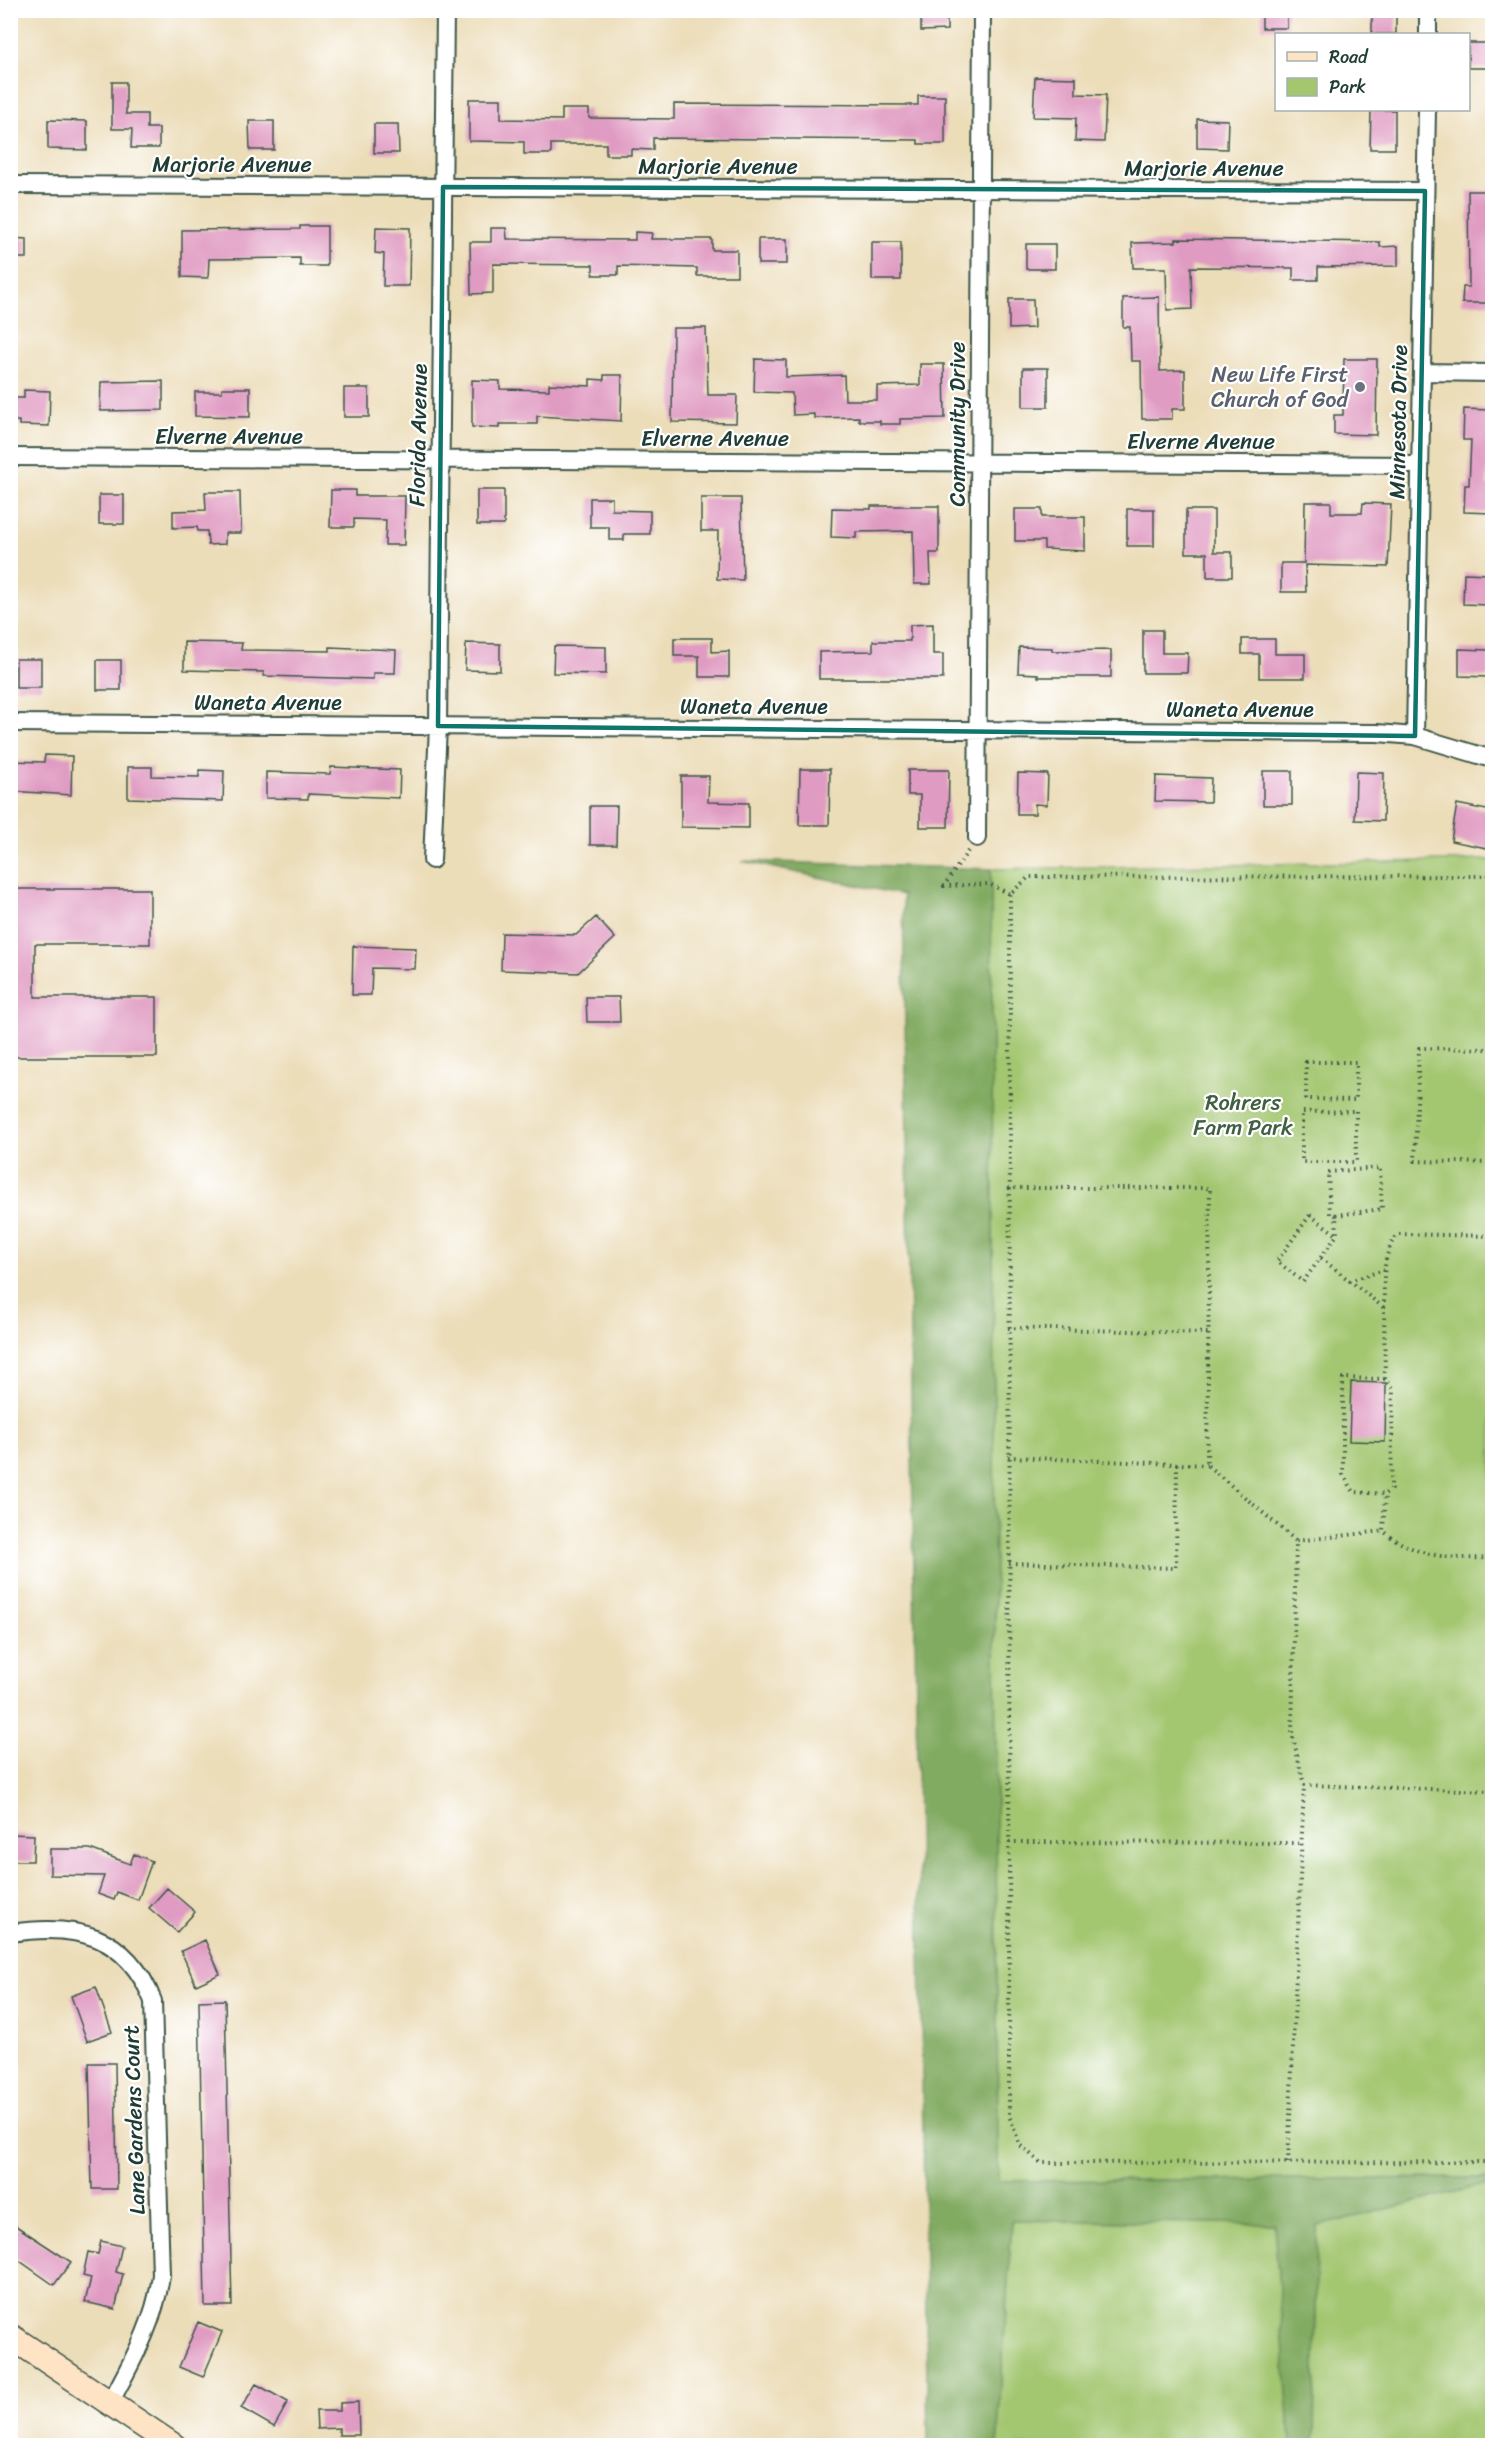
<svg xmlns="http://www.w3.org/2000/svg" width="1503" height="2456" viewBox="0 0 1503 2456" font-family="Sriracha,sans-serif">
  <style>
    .green { fill: #a3c66f; stroke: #618252; stroke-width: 1.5 }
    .forest { fill: #82ab62; stroke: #50744b; stroke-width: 1.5 }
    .building { fill: #e09bc2 }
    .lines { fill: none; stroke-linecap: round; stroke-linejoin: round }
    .minor-casing { stroke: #3e5548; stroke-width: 20 }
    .secondary-casing { stroke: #3e5548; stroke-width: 27 }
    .path { stroke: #3e5548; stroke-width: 4; stroke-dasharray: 1.5 4.5; stroke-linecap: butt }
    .minor { stroke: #fff; stroke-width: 16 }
    .secondary { stroke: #fee4c5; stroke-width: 24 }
    .marked { fill: none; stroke: #0f766e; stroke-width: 4.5; stroke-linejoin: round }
    .worship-dot { fill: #6b7280; stroke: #fff; stroke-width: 2 }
    .labels { text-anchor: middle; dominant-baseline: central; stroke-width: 4.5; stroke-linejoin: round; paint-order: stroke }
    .street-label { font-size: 22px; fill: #1f3d34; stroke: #fff }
    .worship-label { font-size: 22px; fill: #5b616d; stroke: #fff; text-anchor: end }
    .park-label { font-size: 22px; fill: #405f43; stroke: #fff }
  </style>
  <rect width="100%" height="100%" fill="#fff"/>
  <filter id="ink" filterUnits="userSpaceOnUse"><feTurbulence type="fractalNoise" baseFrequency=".0167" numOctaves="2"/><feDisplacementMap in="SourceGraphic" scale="12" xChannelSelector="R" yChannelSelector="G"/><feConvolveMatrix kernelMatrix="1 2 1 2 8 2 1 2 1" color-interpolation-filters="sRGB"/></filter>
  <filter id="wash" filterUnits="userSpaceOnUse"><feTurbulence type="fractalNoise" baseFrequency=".008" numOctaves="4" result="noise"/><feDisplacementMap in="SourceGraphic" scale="24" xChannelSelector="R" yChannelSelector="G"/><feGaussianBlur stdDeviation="1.35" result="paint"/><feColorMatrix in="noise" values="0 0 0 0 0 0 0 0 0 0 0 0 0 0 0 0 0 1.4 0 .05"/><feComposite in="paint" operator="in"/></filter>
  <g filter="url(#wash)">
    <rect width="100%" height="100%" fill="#ecddb9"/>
    <path class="green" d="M1492,860v1318l-494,3 -7,-1312z
      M1492,2183v262l-495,1 15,-226 262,4 18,220 22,-3 3,-215z"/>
    <path class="forest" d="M742,861l249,8 7,1312 494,-3v5l-175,43 -3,215 -23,3 -17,-220 -262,-4 -15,225h-69l-25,-1550z"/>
    <g id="blocks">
      <path class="building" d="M921,10h26v20l-26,1z
        M1262,10h25v18h-25z
        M1372,10h24v24h-24z
        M1468,43h24v25h-24z
        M1035,77l41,1v16l30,1 -2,47 -29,-1 1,-23 -43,-1z
        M112,82h14v32h21v14h12v20h-28l1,-19h-20z
        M918,96h27v48h-27v-4l-265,-2v12l-22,-1v6h-25v-11h-55v10h-27v-12l-55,-1v-42h32v20l61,1v-11h27v9l85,1v-15l244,1z
        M1371,110h24v39h-25z
        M1197,119l31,1 -1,29 -30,-1z
        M48,120l39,1v29l-39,-1z
        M249,121h25v29h-24z
        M374,124h24l1,29h-25z
        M1468,191h24v112h-30l1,-16h6z
        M300,226h27v40h-27v-8l-91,1 -1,19 -26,-1v-47l118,-1z
        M376,227l34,1 -1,58h-26l1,-32 -9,-1z
        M491,228h15l1,11 128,1v-8l17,1 -1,6h61v11h25v26h-40v-8l-79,-2v9h-25v-10l-100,-1v29l-22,1 -1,-52h21z
        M10,238l17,1v19h-17z
        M758,239h29v25h-29z
        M1176,239l204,3v5l18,-1v20l-80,1v13h-25v-12l-102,-1 1,42 -25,1 -1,-42h-33l-1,-25 44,-1z
        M872,242h29v38h-29z
        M1026,244h29v25h-29z
        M1159,297l1,74 25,-1v39h-13v10h-30l-1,-58h-10l-1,-34h-7v-29z
        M1009,299h24l1,29 -25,1z
        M673,328h33l2,67h29l-1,28 -64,-1z
        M755,359l31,1v17l58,-2 1,25h32v-14l43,-1v-21h24l1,54 -45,1v5h-20v-3h-21v-4l-45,1v-4l-21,1 -1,-22 -38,-1z
        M1344,359h33l-1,76 -42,-1v-19h9z
        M1023,368h25v39h-25z
        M604,375h18l-1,46 -84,-5v8h-38v4l-27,-1v-47l28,1v8l49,1v-6l41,2v-7l14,1z
        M163,381v29l-63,1 1,-29z
        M222,388h28v29l-55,-1v-24h27z
        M344,388h25v29h-25z
        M24,390l26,1 -1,35 -30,-1v-4h-9v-23h14z
        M1464,409l26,1 -3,76h5v27l-28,-1 1,-27h4l2,-45h-8z
        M331,490h24v6h50l-1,49h-19l1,-25 -32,-1v8h-24z
        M477,490h27v35h-27z
        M205,492h35l1,41h-16v11l-17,1 -1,-14h-9l-1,-4 -24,1v-17l33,-1z
        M99,495h25v29h-25z
        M590,498h22v12l38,1v23h-26v6h-15v-13h-19z
        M701,498h40l2,82 -26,-1 1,-48h-17z
        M1305,502h26v11h31l1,-10 28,1 -3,63 -83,-2 1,27h-25v-29h23z
        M871,506h68v47h-9l1,31h-17l-1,-53 -57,1v6l-25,-1 1,-29 39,1z
        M1015,509h27v8h43v34l-41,-2v-8h-29z
        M1127,509h27v37h-27z
        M1186,510h28v42h18v25h-25v-24h-21z
        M1464,573l25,1 -1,31 -25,-1z
        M933,624v30h10v25h-124v-27l54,-1v-10h37v-16z
        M1143,630h19v23h26l-1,20h-44z
        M674,638h38v14l17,-1v26h-30v-21h-25z
        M1242,639h33v15h30v24h-46v-24h-17z
        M184,642l58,1 -1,7 89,1v-4l66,3 -1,23h-22v6l-109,-3v-4l-80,-2z
        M466,643l34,1v27l-35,-1z
        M554,646l52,1v27l-53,-1z
        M1019,647l33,1v3l59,-1v27h-73v-3l-20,-1z
        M1459,649l30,1v27l-30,-1z
        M16,659h25v29h-25z
        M97,660h24v30h-24z
        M45,755l27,1 -1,39 -61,-4v-30l34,1z
        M128,767h24v9l47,1v-7l25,1 -1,30 -95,-3z
        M331,767l69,3 -1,28 -91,-4v5l-42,-1v-26l64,2z
        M800,769h30l-1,56h-30z
        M908,770h41l-1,57h-28v-32h-12z
        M1263,771h29v34h-29z
        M1356,772l28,1 -1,48 -28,-1z
        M1018,773l30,1 -1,31 -12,-1v10h-18z
        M681,776h28l-1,26 41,1v25l-68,-1z
        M1156,776l55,2 -1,24 -55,-1z
        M1457,804l35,7v38l-41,-8z
        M590,806h27l-1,39h-26z
        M10,889h140v55h-115v53h122v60h-147z
        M596,917l19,21 -37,35 -77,-3 1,-37 74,2z
        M353,946l63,2 -1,21 -43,-1 -1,27h-19z
        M586,997h33l1,25h-33z
        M1351,1382l35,1 -1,59 -36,-1z
        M10,1834l24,1 -1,26h-23z
        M50,1849h40l40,15 4,-10 18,7 -14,39 -21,-8 -3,8 -16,-6 6,-18 -54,-1z
        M167,1888l28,24 -18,20 -28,-24z
        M205,1940l15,34 -24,11 -15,-34z
        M96,1987l16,45 -25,9 -16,-45z
        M225,2000l7,306h-27l-6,-305z
        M89,2063h26l2,126h-25z
        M10,2222l61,40 -17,23 -44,-31z
        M101,2241l21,5 -6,26 7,2 -8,35 -30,-7 6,-24 -8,-2 5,-24 10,2z
        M198,2322l24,10 -19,45 -24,-10z
        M256,2384l32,18 -14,25 -33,-19z
        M358,2402l1,33h-20v-7l-22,1 -1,-18h24v-8z"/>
    </g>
  </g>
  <g filter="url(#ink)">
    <use href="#blocks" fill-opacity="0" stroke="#3e5548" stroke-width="1.5"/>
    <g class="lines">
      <g class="minor-casing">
        <path id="minor" d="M1428,34v-24
          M10,185l1415,6
          M1422,372l70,1
          M10,457l1410,8
          M10,723l1367,10 38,3 77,23
          M1415,736l12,-626
          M977,838l5,-828
          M432,860l6,-134 7,-716
          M10,1933c66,-10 117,1 143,68l8,274c-6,48 -29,86 -51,128"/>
      </g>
      <g class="secondary-casing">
        <path id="secondary" d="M10,2336l164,110"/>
      </g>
      <path class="path" d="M968,851l-24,35 45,-2 21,10 19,-17 463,-1
        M1010,894l-1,1221 11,30 21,18 451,-1
        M1492,1049l-73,-1 -4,113 77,2
        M1306,1062h50v38l-50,-1z
        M1356,1111v51h-54v-50z
        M1008,1188h202l-3,277 89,76
        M1310,1215l27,20 -34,47 -26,-21z
        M1336,1215l46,-6 -2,-41 -52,4 2,42 6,1 1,20
        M1321,1258l63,50 1,71 8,10 -2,100 -6,5 -2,37c34,27 67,28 109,27
        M1349,1281l35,-11
        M1384,1308c0,-26 -3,-53 14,-74l94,2
        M1008,1328l200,5
        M1385,1379l-42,-1v96l11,18 31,2
        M1008,1457l169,7
        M1009,1563l167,5 1,-104 30,1
        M1304,1785l188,6
        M1009,1842l293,1
        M1288,2163l16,-378 -12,-52 4,-192 87,-10"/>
      <use href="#minor" class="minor"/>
      <use href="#secondary" class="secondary"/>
    </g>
  </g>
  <path class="marked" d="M443,187l982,4 -10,545 -977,-10z"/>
  <circle class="worship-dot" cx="1360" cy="387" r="6"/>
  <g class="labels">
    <g class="street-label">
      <text x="232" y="164">Marjorie Avenue</text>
      <text x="718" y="166">Marjorie Avenue</text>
      <text x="1204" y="168">Marjorie Avenue</text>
      <text transform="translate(1398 422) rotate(-89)">Minnesota Drive</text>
      <text transform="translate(957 424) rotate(-90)">Community Drive</text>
      <text transform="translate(418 435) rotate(-89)">Florida Avenue</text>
      <text x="229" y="436">Elverne Avenue</text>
      <text x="715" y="438">Elverne Avenue</text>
      <text x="1201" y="441">Elverne Avenue</text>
      <text x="268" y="702">Waneta Avenue</text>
      <text x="754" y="706">Waneta Avenue</text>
      <text x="1240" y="709">Waneta Avenue</text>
      <text transform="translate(134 2120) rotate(-92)">Lane Gardens Court</text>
    </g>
    <g class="worship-label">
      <text x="1348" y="374">New Life First<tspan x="1348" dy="25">Church of God</tspan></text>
    </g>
    <g class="park-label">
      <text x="1243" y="1102">Rohrers<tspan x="1243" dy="25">Farm Park</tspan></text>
    </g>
  </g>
  <rect width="1503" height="2456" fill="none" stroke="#fff" stroke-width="36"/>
  <rect x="1275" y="33" width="195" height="78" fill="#ffffff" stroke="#a5b1ae" stroke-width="1.5"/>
  <rect x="1287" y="52" width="30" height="9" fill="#fee4c5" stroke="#a5b1ae" stroke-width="1.5"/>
  <text x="1329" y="63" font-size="18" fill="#1f3d34">Road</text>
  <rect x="1287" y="78" width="30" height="18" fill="#a3c66f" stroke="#a5b1ae" stroke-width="1.5"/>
  <text x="1329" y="93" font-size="18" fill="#1f3d34">Park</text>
</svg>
